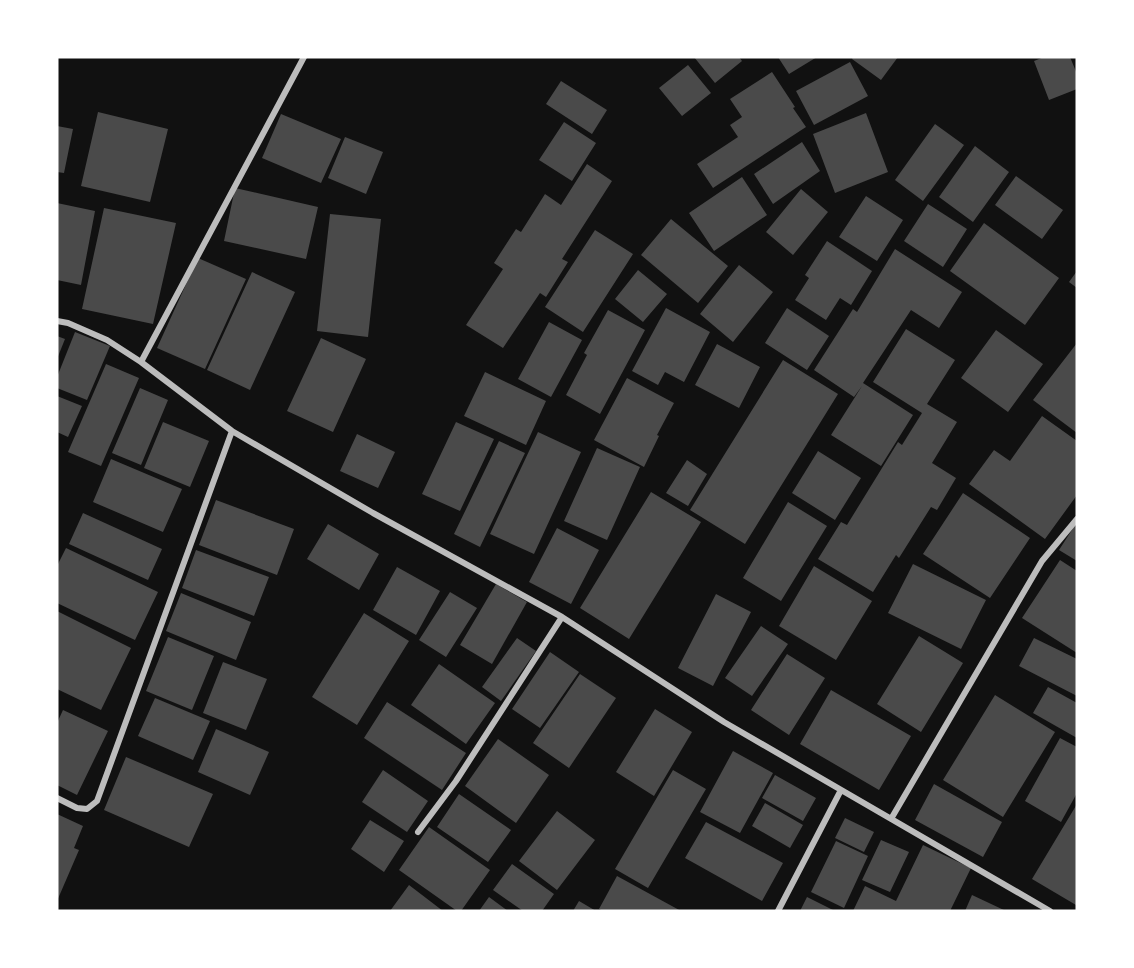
<svg xmlns="http://www.w3.org/2000/svg" width="1134" height="968" viewBox="0 0 1134 968" font-family="'DejaVu Sans',sans-serif">
  <style>
    .building { fill: #4a4a4a }
    .lines { fill: none; stroke-linecap: round; stroke-linejoin: round }
    .minor { stroke: #bcbcbc; stroke-width: 6 }
  </style>
  <rect width="100%" height="100%" fill="#111"/>
  <path class="building" d="M694,57h45l3,4 -27,22z
    M778,57h39l-28,17z
    M853,57h45l-17,23 -29,-21z
    M1044,57h26l7,17v15l-28,11 -15,-39z
    M850,62l18,34 -54,29 -18,-34z
    M688,65l23,28 -29,23 -23,-28z
    M772,72l23,35 -2,1 13,19 -93,61 -16,-24 41,-27 -8,-12 12,-8 -12,-18z
    M561,81l46,29 -15,24 -46,-30z
    M98,112l70,17 -18,73 -69,-16z
    M866,113l22,59 -53,21 -22,-59z
    M281,114l60,25 -20,44 -59,-25z
    M564,122l32,21 -24,38 -33,-21z
    M935,124l29,21 -41,56 -28,-21z
    M57,126l16,3 -9,44 -7,-1z
    M345,137l38,15 -17,42 -38,-16z
    M802,142l18,29 -47,33 -19,-30z
    M975,146l34,26 -36,50 -34,-25z
    M587,164l25,17 -50,78 6,3 -22,35 -6,-4 -37,55 -37,-23 37,-56 -9,-6 22,-34 5,3 24,-38 16,11z
    M1016,176l47,34 -21,29 -47,-34z
    M742,177l25,38 -53,36 -25,-38z
    M235,188l83,19 -12,52 -82,-18z
    M801,189l27,23 -35,43 -27,-23z
    M866,196l37,24 -26,41 -38,-24z
    M57,203l38,8 -14,74 -24,-5z
    M928,204l39,25 -24,38 -39,-26z
    M104,208l72,15 -23,101 -71,-15z
    M330,214l51,5 -13,118 -51,-6z
    M671,219l57,47 -30,37 -57,-48z
    M984,223l75,55 -34,47 -75,-54z
    M595,230l38,24 -50,78 -38,-25z
    M827,241l45,30 -21,34 -11,-7 -14,22 -31,-20 14,-22 -4,-3z
    M895,249l67,43 -23,36 -28,-18 -48,73 50,32 -32,51 -50,-31 31,-49 -8,11 -40,-27 39,-61 4,3z
    M198,258l48,21 -41,90 -48,-21z
    M739,265l34,27 -40,50 -33,-28z
    M638,270l29,24 -24,28 -28,-23z
    M1077,271v17l-8,-6z
    M252,272l43,20 -45,98 -43,-20z
    M666,308l44,24 -26,50 -19,-10 -7,13 -26,-14z
    M787,308l42,28 -22,34 -42,-27z
    M608,310l37,20 -45,84 -34,-19 21,-40 -3,-2z
    M549,322l33,18 -31,57 -33,-18z
    M906,329l49,31 -28,44 30,18 -25,41 24,15 -19,32 -6,-3 -32,51 -3,-3 -23,37 -55,-33 23,-37 6,3 51,-83 4,3 20,-32 -49,-31z
    M996,330l47,34 -35,48 -47,-34z
    M75,332l35,14 -23,54 -30,-12v-11z
    M57,336l8,3 -8,20z
    M321,338l45,21 -33,73 -46,-21z
    M1077,343v90l-44,-33z
    M717,344l43,23 -21,41 -44,-23z
    M783,360l55,34 -93,150 -55,-34z
    M106,364l33,14 -38,88 -33,-14z
    M485,372l61,29 -20,44 -62,-29z
    M627,378l47,25 -17,32 2,1 -15,31 -50,-27z
    M140,388l28,12 -27,65 -29,-12z
    M57,396l25,10 -14,31 -11,-5z
    M1042,416l35,25v54l-32,44 -76,-55 25,-34 16,11z
    M163,422l46,19 -19,46 -46,-19z
    M456,422l38,17 -34,72 -38,-17z
    M538,432l43,20 -47,102 -44,-20z
    M357,434l38,18 -17,36 -38,-17z
    M499,441l26,12 -45,94 -26,-13z
    M597,448l43,19 -33,73 -43,-19z
    M818,451l43,27 -26,42 -43,-27z
    M111,459l71,30 -19,43 -70,-30z
    M687,460l20,14 -19,32 -22,-13z
    M651,492l50,30 -72,117 -49,-31z
    M963,493l67,45 -40,60 -67,-44z
    M216,500l78,29 -17,46 -78,-30z
    M788,502l39,24 -46,75 -38,-23z
    M83,513l79,36 -14,31 -79,-36z
    M1077,522v39l-18,-11z
    M328,524l51,30 -20,36 -52,-31z
    M557,528l42,22 -28,54 -42,-22z
    M66,548l92,44 -23,48 -78,-37v-37z
    M196,550l73,27 -15,39 -72,-28z
    M1060,560l17,11v82l-55,-35z
    M913,564l73,36 -25,49 -73,-36z
    M814,566l58,35 -36,59 -57,-34z
    M397,567l43,24 -24,44 -43,-25z
    M496,584l31,18 -35,62 -32,-19z
    M450,592l27,16 -31,49 -27,-17z
    M181,593l70,29 -15,38 -70,-29z
    M716,594l35,18 -38,74 -35,-18z
    M57,611l74,37 -30,62 -44,-21z
    M364,613l45,28 -52,84 -45,-28z
    M761,626l27,18 -36,52 -27,-18z
    M919,636l44,27 -42,69 -44,-28z
    M168,637l46,19 -22,54 -46,-19z
    M517,638l19,13 -35,50 -19,-14z
    M1034,638l43,21v37l-58,-30z
    M550,652l29,20 -39,56 -28,-19z
    M787,654l38,24 -36,57 -38,-25z
    M223,662l44,17 -21,51 -43,-17z
    M439,664l56,39 -29,41 -55,-39z
    M580,674l36,24 -47,70 -36,-25z
    M1048,687l29,16v35l-44,-25z
    M831,690l80,46 -32,54 -79,-46z
    M995,695l60,37 -52,85 -60,-37z
    M155,698l55,23 -17,39 -55,-24z
    M387,702l79,51 -24,37 -78,-52z
    M655,709l37,23 -38,64 -38,-24z
    M63,710l45,21 -31,64 -20,-10v-62z
    M216,729l53,23 -19,43 -52,-23z
    M1060,738l17,9v46l-16,29 -36,-21z
    M498,739l51,36 -33,48 -51,-37z
    M733,751l40,22 -33,60 -40,-21z
    M126,757l87,37 -24,53 -85,-37z
    M383,770l45,31 -21,31 -45,-30z
    M673,770l33,19 -58,99 -33,-19z
    M775,775l41,23 -13,23 -41,-23z
    M934,784l68,38 -19,35 -68,-37z
    M459,794l52,36 -23,32 -51,-35z
    M765,803l38,22 -13,23 -38,-22z
    M1077,804v100l-1,1 -44,-26z
    M557,811l38,29 -38,50 -38,-29z
    M57,814l26,12 -9,22 5,2 -22,51z
    M845,818l29,14 -10,20 -29,-14z
    M370,820l34,21 -20,31 -33,-23z
    M706,822l77,41 -21,38 -77,-43z
    M429,827l61,43 -29,41h-4l-58,-41z
    M881,840l28,12 -19,40 -28,-12z
    M836,841l32,15 -24,52 -33,-16z
    M923,845l48,23 -21,43h-97l12,-25 31,15z
    M512,864l42,30 -12,17h-19l-30,-21z
    M617,876l64,35h-78l-4,-2z
    M409,885l34,26h-53z
    M972,895l34,16h-41z
    M489,897l19,14h-29z
    M807,897l28,14h-35z
    M579,901l17,10h-23z"/>
  <g class="lines">
    <path class="minor" d="M57,321l11,2 39,17 34,22 91,69 141,82 189,104 162,105 326,189
      M141,362l163,-305
      M57,798l20,10 10,1 10,-8 135,-370
      M891,819l151,-258 35,-42
      M418,832l38,-51 106,-164
      M778,911l63,-121"/>
  </g>
  <rect width="1134" height="968" fill="none" stroke="#ffffff" stroke-width="117"/>
</svg>
